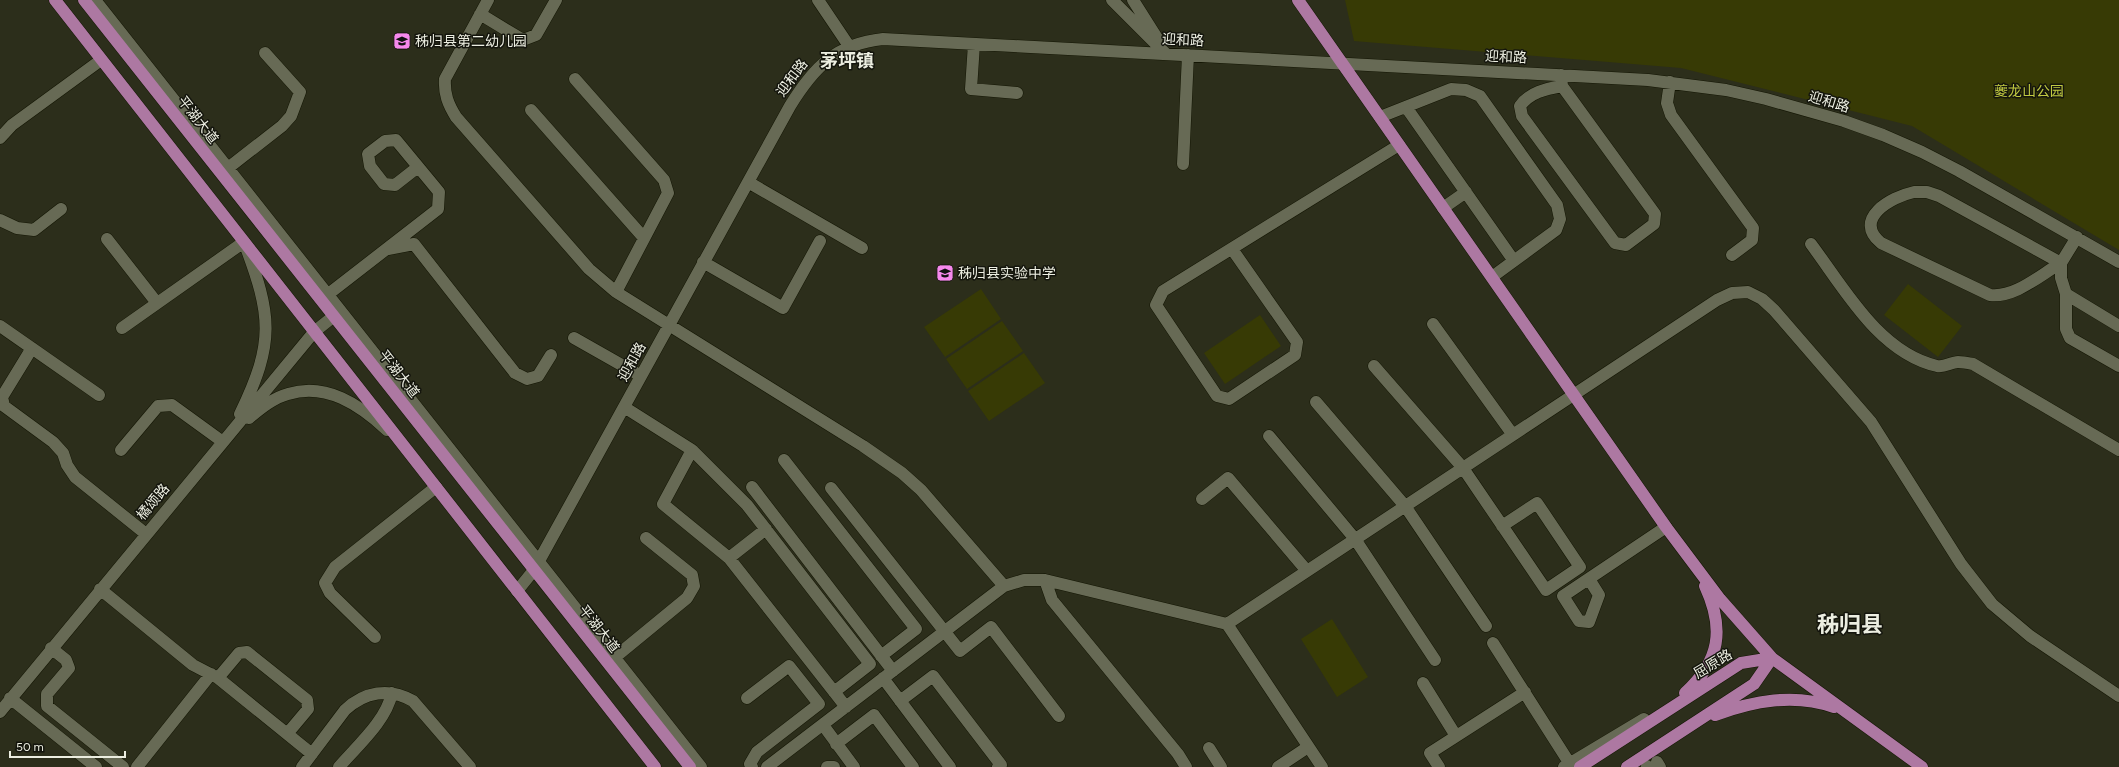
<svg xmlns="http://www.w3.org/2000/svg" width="2119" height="767" viewBox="0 0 2119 767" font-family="Figtree,'Noto Sans SC',sans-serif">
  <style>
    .green { fill: #373a05 }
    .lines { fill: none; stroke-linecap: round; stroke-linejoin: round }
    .minor-casing { stroke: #141604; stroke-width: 13 }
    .major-casing { stroke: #141604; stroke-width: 13 }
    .minor { stroke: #676a55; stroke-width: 12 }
    .major { stroke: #ad78a2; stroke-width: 12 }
    .labels { text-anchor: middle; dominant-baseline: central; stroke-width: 3; stroke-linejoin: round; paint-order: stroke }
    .street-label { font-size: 14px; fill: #eceee1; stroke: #14150d }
    .poi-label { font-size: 14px; fill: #eceee1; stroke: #14150d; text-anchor: start }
    .park-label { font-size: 14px; fill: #c0c941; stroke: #14150d }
    .district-label { font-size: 18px; font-weight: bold; fill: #eceee1; stroke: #14150d }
    .town-label { font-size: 22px; font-weight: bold; fill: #eceee1; stroke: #14150d }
  </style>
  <rect width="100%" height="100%" fill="#2c2e1b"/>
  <path class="green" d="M1345,0h774v250l-207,-124 -231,-58 -327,-27z
    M1908,284l54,42 -24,31 -54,-42z
    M981,289l20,30 -56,38 -21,-30z
    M1260,315l21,31 -56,38 -21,-31z
    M1002,321l21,30 -56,38 -21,-30z
    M1024,353l21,30 -56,38 -21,-30z
    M1332,619l36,58 -31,20 -36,-58z"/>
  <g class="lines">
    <g class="minor-casing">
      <path id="minor" d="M95,0l606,767
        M488,0l-43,79c-1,15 3,25 11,38l133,152 27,23 247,154 39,27 19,17 83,96
        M818,0l31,46
        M1112,0l54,54
        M1133,0l24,38
        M480,14l43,26 13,-5 20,-35
        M974,44l-3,45 46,4
        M1561,75l1,11c-16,3 -32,6 -42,20l2,10 93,127 11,2 28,-21 1,-10 -93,-128
        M575,79l89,101 4,13 -52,99
        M1670,82l-3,21 4,12 82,113 -1,12 -20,15
        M1406,107l108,154
        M531,110l113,128
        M1380,117l71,-28 15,1 14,6 77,109 3,14 -4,11 -64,47
        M0,138l12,-13 89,-65
        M1183,164l5,-109
        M228,168l54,-42 9,-10 9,-24 -35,-39
        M748,182l114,66
        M1914,192h13l12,4 122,67c-21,12 -46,35 -71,32l-109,-52c-29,-24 10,-46 33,-51z
        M1443,208l23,-16
        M0,220l17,8 17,2 27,-21
        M2077,237l-16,26v15l5,16v35l4,9 49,28
        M107,239l50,64
        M1811,244c33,44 68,109 126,122 7,2 14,-4 21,-4 5,0 10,1 15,2l146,86
        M388,249l26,-5 101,129 12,6 11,-3 13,-21
        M1232,249l65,93 -2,13 -66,44 -12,-3 -61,-91 7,-14 236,-146
        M703,262l80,46 37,-67
        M2066,294l53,32
        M322,299l116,-90 1,-17 -43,-52 -11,1 -17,13 2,12 14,18 11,1 23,-18
        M1433,324l80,111
        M0,326l99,69
        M122,328l122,-86c28,74 31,100 -4,172
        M574,338l67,38
        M32,348l-30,49 2,9 49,36 10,11 4,12 8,12 71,57
        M1374,366l89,102 83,122 34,-23 -43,-64 -35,23
        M1316,402l89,104 81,120
        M624,407l68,43 55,55 123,159 -36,28
        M249,418c11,-9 24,-20 39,-24 38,-12 72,11 99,36
        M1269,436l86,103 80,121
        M121,450l37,-44 14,-1 51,37
        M692,450l-29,54 66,54 117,149
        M784,460l132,169 -35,27
        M752,487l141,184
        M831,488l129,163 31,-24 68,89
        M1202,499l26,-21 79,93
        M729,558l37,-29
        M1589,579l10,16 -10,27 -10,-1 -16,-25 103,-69
        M1045,580l7,20 126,154 8,13
        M100,589l93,76 25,13 94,76
        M517,591l17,-21 256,-464c24,-39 46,-62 93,-67l765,41 78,10 40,9 78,22 39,14 39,17 37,19 160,91
        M1227,624l95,143
        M375,637l-45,-44 -5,-10 10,-16 101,-80
        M1493,643l77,121
        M51,648l15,12 3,8 -22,26v12l76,61
        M614,658l73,-60 7,-12 -2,-11 -46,-37
        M218,678l21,-25 8,-1 60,48 1,9 -21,25
        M883,678l67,89
        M1423,683l33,53
        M10,698l86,69
        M747,698l42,-32 30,38 -62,48 -7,12 2,3
        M900,701l33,-25 68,89 -3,2
        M0,712l314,-380 20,-16
        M823,725l31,42
        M836,744l38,-29 39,52
        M1209,748l12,19
        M1657,762l3,5
        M1647,766v1
        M137,767l74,-93
        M302,767l43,-57c19,-18 44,-23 68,-9l57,66
        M339,767c19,-22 47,-46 53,-74
        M767,767l237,-181 20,-6h21l182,44 490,-324 15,-7 16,-1 14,7 12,11 97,112 90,142 31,40 38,32 89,60
        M827,767h7
        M1278,767l30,-20
        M1439,767l-9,-14 95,-61
        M1564,767l80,-48"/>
    </g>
    <g class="major-casing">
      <path id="major" d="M55,0l600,767
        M84,0l606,767
        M1298,0l368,527 54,72 52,59 150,109
        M1685,693c35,-32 40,-64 20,-107
        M1715,715c38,-14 79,-22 119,-8
        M1580,767l161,-104 31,-5
        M1627,767l127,-83 18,-26"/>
    </g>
    <use href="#minor" class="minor"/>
    <use href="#major" class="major"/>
  </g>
  <defs>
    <g id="school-square" transform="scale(0.9)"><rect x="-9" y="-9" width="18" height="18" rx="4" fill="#f689ed" stroke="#14150d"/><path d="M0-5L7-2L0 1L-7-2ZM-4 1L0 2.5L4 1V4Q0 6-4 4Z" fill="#111"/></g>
  </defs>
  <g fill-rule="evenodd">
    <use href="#school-square" x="402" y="41"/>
    <use href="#school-square" x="945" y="273"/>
  </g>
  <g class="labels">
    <g class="street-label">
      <text transform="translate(1183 40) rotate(3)">迎和路</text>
      <text transform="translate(1506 57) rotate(3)">迎和路</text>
      <text transform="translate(792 78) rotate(-53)">迎和路</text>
      <text transform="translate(1829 102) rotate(17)">迎和路</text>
      <text transform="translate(198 120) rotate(52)">平湖大道</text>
      <text transform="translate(632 362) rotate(-61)">迎和路</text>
      <text transform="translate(399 374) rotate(52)">平湖大道</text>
      <text transform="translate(153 502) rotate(-50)">橘颂路</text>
      <text transform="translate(599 629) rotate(52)">平湖大道</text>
      <text transform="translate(1713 664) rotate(-31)">屈原路</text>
    </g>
    <g class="poi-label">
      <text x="415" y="41">秭归县第二幼儿园</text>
      <text x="958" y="273">秭归县实验中学</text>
    </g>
    <g class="park-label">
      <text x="2029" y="91">夔龙山公园</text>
    </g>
    <g class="district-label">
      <text x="847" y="61">茅坪镇</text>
    </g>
    <g class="town-label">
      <text x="1850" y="624">秭归县</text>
    </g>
  </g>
  <path d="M10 751v6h115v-6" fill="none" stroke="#eceee1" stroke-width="2"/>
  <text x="16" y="751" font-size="12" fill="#eceee1" stroke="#14150d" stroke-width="3" paint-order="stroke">50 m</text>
</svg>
